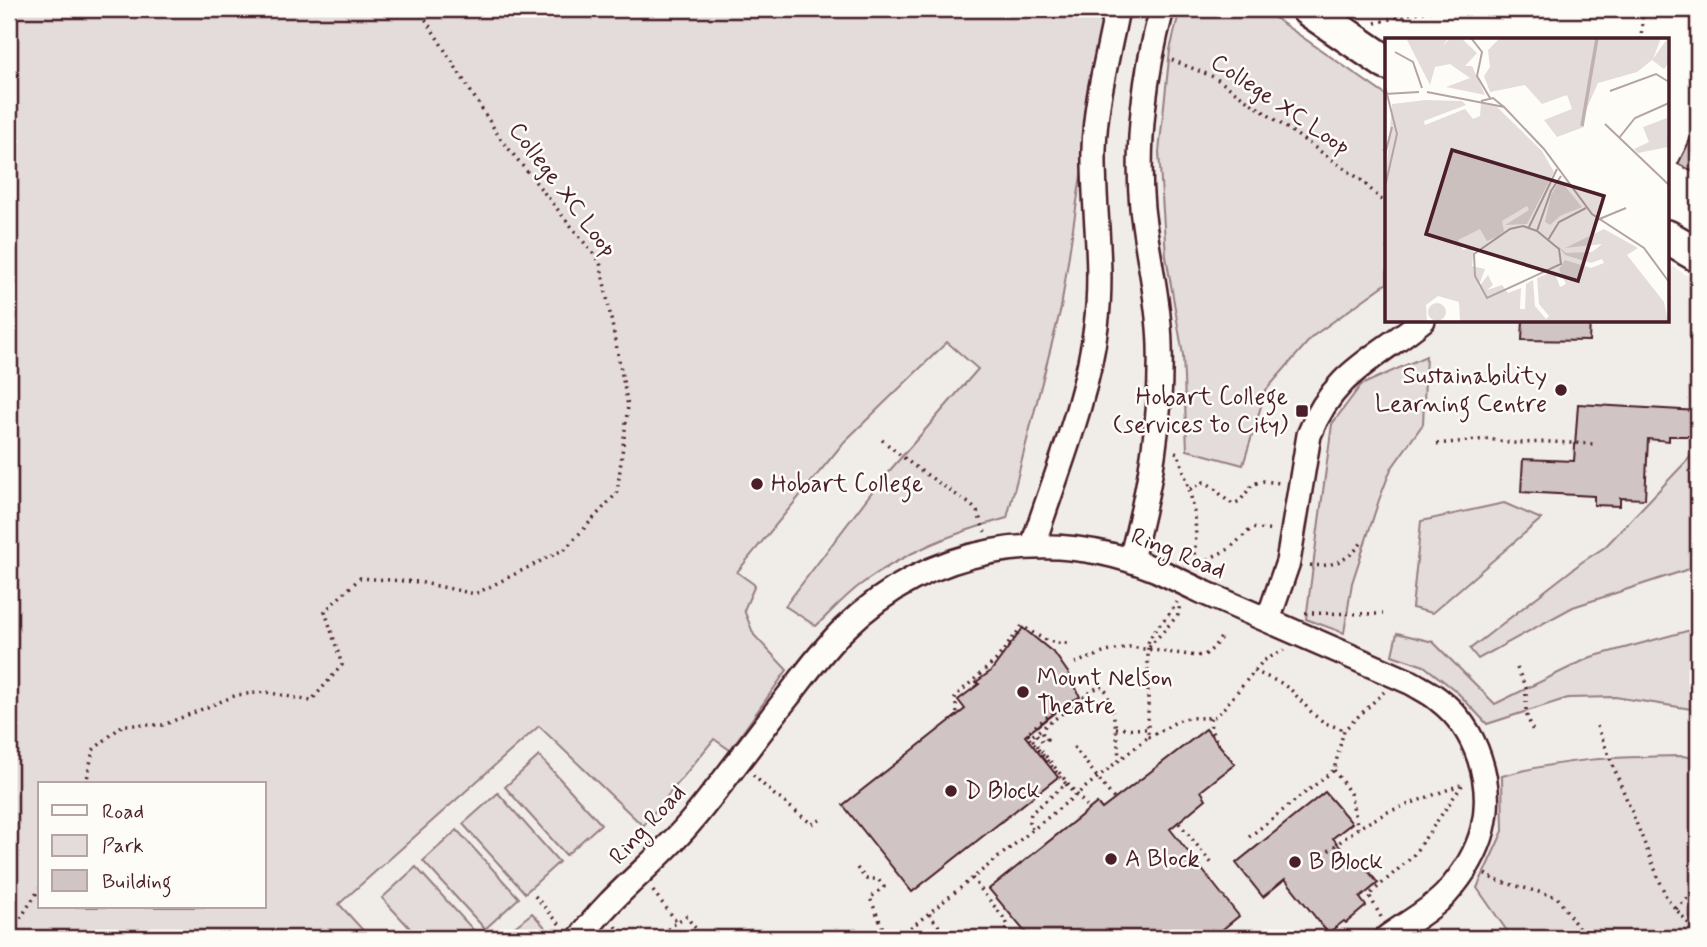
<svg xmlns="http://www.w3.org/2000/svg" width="1707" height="947" viewBox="0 0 1707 947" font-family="Mynerve,sans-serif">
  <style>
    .built { fill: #f0ece8; fill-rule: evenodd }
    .green { fill: #e3dcda; stroke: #967e82; stroke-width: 2; fill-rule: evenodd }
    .building { fill: #d0c5c4; stroke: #4a1f2b; stroke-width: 2 }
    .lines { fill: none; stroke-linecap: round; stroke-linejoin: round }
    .street-casing { stroke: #4a1f2b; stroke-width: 28 }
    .secondary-casing { stroke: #4a1f2b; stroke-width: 38 }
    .path { stroke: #4a1f2b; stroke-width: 3.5; stroke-dasharray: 2 5; stroke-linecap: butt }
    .street { stroke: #fdfcf7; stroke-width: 23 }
    .secondary { stroke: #fdfcf7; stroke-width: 33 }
    .street-bridge-casing { stroke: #4a1f2b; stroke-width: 28; stroke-linecap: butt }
    .path-bridge { stroke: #4a1f2b; stroke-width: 3.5; stroke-dasharray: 2 5; stroke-linecap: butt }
    .street-bridge { stroke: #fdfcf7; stroke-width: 23 }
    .poi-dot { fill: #4a1f2b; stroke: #fdfcf7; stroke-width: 2.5 }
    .labels { text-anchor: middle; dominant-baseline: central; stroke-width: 5; stroke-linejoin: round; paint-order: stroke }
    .street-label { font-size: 24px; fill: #4a1f2b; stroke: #fdfcf7 }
    .poi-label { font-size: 24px; fill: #4a1f2b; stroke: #fdfcf7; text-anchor: start }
    .inset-river { fill: none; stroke: #c0b1b1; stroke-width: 3.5 }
    .inset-road { fill: none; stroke: #b5a4a5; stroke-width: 2 }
    .view { fill: #4a1f2b; fill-opacity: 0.15; stroke: #4a1f2b; stroke-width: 3.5 }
    .inset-edge { fill: none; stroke: #4a1f2b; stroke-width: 3.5 }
  </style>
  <rect width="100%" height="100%" fill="#fdfcf7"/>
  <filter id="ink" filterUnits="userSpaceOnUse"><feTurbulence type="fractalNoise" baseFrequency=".0143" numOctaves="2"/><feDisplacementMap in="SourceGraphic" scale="14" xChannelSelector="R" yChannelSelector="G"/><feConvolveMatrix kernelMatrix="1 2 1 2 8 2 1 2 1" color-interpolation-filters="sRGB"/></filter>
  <g filter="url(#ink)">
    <path class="built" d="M9,9h1253l125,87v224h280v-57l31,19v656h-1689zM40,784h224v123h-224z"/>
    <path class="green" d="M9,9h1097l-45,299 -54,210c-54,15 -102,34 -147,67 -16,12 -30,28 -44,41l-31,-20 93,-122 100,-115 -31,-27 -102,99 -108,131 18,13 -11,25 10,25 33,35 -57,80 -16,-11 -71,87 -104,-100 -200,178 31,34h-361zM40,784h224v123h-224z
      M1180,9h82l125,87v187l-74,53 -47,54 -23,75 -56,-15 -4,-95 -17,-99 -7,-104 11,-102z
      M1426,356l-3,68 -32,45 -12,31 -27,83 -8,50 -38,-14 26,-195 29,-39z
      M1698,449v115l-15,7 -110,36 -95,52 -8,-10 112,-87 23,-15z
      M1504,503l37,16 -109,94 -20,-5 9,-87z
      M1698,628v82l-83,-13 -47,1 -81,26 -31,-33 -32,-25 -32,-11 5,-22 36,9 62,62 96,-47z
      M539,756l62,68 -35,31 -61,-68z
      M1683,756l15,3v179h-167l-4,-5 -8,5h-7l-35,-50 26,-57 -1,-55c64,-18 115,-19 181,-20z
      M498,793l61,69 -34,31 -62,-69z
      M457,830l62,68 -34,31 -62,-68z
      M416,867l62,68 -4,3h-55l-37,-40z
      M532,913l23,25h-54z"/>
    <path class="building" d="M1698,124v50l-20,-10z
      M1523,320h67l-1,21 -67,-1z
      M1578,404l120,7v25h-29v5l-21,-2 -3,60 -25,-1v8l-26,-1v-9l-73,-4 2,-33 51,2z
      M1023,628l32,26 16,23 9,20 -13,6 -42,33 33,41 -146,115 -69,-87 122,-96 -7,-9 21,-16 -3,-2 15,-11z
      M1206,729l29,35 -34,27 5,8 -36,30 69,87 -27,22h-182l-41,-49 108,-86 5,6z
      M1325,792l27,31 -19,15 22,28 5,-5 18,22 -18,15 6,8 -20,17 -2,-2 -16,12 -43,-54 -22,18 -27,-34z"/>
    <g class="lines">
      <g class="street-casing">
        <path id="street" d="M1033,545c23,-72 54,-144 63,-219 8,-59 -3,-117 -2,-176 1,-48 14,-94 23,-141
          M1131,559c19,-71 31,-140 29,-214 -1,-46 -13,-91 -18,-137 -6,-65 3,-136 20,-199
          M1205,593l207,90c8,5 19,10 27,17 38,29 55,83 44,129 -6,24 -21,47 -37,65 -16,17 -41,30 -60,44
          M1268,620l20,-58 21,-127c24,-62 66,-76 114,-115
          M580,938c32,-45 78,-76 113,-119 33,-40 64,-84 97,-125 17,-22 34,-46 54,-65 84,-83 206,-104 313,-59"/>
      </g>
      <g class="secondary-casing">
        <path id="secondary" d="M1308,9l79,54
          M1667,237l31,18"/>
      </g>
      <path class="path" d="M1375,23l37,-10 39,-4
        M1641,40l2,-31
        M1172,60l42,17 147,103 26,25
        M882,440l32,26 56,38 7,7 8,21
        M1437,444l50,-5 27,4 36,-1 44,2
        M1175,452l3,1c12,37 24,72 14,112
        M1190,489l14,-7c13,5 17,16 29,22l7,-3 13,-17 11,-3 16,2
        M1195,565l34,-16 23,-21 22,3
        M1310,565c22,3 40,-6 52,-23
        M1305,613l78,1
        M1149,647l29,-32 2,-11
        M1075,663l31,-11 24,-5 67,9 9,-2 6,-5 11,-14
        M1517,668l9,20v25l8,21
        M1254,671l27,12 11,8 22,24 11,8 19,7
        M957,713l-2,-16 4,-4 37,-33 26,-34c15,9 27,19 45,17
        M1210,718l1,12 5,10
        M1597,726l70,173 31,35
        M1116,728l32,1
        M1148,737c13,-4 23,-14 35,-18 12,-3 23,1 34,-3l46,-55 21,-11
        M1074,747l40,52
        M1334,770l16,23 8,35
        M753,775l19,18 40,31 8,-4
        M86,784l7,-34 30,-25h40l74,-30 29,-3 45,9 31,-36 -17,-54 35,-33 59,4 56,12 90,-45 52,-56 11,-87 -28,-144 -100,-124 -81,-129
        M1066,784l9,11
        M1179,823l34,42
        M1032,829l-3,-7 2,-9 35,-29 -37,-46 70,-52 5,1c11,23 13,47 15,71
        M1249,837l85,-67 10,-40 40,-38
        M1323,855l35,-27 30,-16 72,-27
        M857,868l9,11h12l6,8 -14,11 17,40
        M1485,874l10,6 62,17 28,41
        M972,878l34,43 2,5 -4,12
        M653,891l24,31 9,-6 17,22
        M535,896l26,30
        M1676,909l22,-21
        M929,914l12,15 3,9
        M1381,917l-12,-22 43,-38 51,-73
        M616,926l9,12
        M9,936l31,-48
        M657,938l20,-16
        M892,938l21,-12 235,-189v-94c6,-17 21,-25 29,-41"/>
      <use href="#street" class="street"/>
      <use href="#secondary" class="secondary"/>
      <g class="street-bridge-casing">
        <path id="street-bridge" d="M1157,570l48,23"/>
      </g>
      <path class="path-bridge" d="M1053,712l-26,21 60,74
        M1032,729l11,13 4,-3 -7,-9"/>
      <use href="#street-bridge" class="street-bridge"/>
    </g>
  </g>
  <g class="poi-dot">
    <circle cx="1561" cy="390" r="7"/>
    <rect x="1295" y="404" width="14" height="14" rx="3.5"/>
    <circle cx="757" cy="484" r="7"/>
    <circle cx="1023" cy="692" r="7"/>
    <circle cx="951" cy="791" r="7"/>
    <circle cx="1111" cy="859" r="7"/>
    <circle cx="1295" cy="862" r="7"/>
  </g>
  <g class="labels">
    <g class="street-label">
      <text transform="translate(1280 105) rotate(34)">College XC Loop</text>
      <text transform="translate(562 190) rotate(53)">College XC Loop</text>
      <text transform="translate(1178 554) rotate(22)">Ring Road</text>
      <text transform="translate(648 825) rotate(-47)">Ring Road</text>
    </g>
    <g class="poi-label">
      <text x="1547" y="376" text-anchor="end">Sustainability<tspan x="1547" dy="28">Learning Centre</tspan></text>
      <text x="1288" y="397" text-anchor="end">Hobart College<tspan x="1288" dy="28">(services to City)</tspan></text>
      <text x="771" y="484">Hobart College</text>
      <text x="1037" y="678">Mount Nelson<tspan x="1037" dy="28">Theatre</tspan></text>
      <text x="965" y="791">D Block</text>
      <text x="1125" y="859">A Block</text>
      <text x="1309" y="862">B Block</text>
    </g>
  </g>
  <g transform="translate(1385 38)">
    <rect width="284" height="284" fill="#fdfcf7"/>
    <path d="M21,0h42l-5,8 7,-8h11l16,15 -12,13h7l13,29 -39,-8 24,-9 -20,-14 -15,3 -5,18zM115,0h161l-8,21 14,-20 1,25 -4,5 -12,-9 -15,12 -39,11 -16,36 2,8 -27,10 -13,-17 28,-11 -5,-14 -25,9 -17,-19 -35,7 -6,-16 6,-9 -2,-17zM41,62l36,1 4,4 -42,16 1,4 40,-16 8,10 7,-3 1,-13 16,4 45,44 12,21 -27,52 -22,1 24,-15 -2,-4 -25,15 2,10 -7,6 -10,4 -7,-12 -22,11 5,10 11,-4 -2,20 13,3 -7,19 10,-13 5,10 -6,5 15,-5 6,8 13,-5 -1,21h5l1,-25 7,-4 2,26 11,13 3,-3 -10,-12 -2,-26 17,-7 6,16 6,-3 -7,-15 6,-9 26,8 13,-5 -2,-4 -11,4 -26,-8 -7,-9 8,7 26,-1 10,-8 -37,4 39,-19 34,19 -11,7 37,47 4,19h-208l-1,-19 -21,-6 -12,9 1,16h-42v-134l7,-83zM282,80l1,29 -30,6 -4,-4 15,-7 -6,-15zM175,142l22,27 -22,9 -10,9 -5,-3 6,-27zM43 274a9 9 0 1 1 18 0a9 9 0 1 1-18 0Z" fill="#e3dcda"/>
    <path class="inset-river" d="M197,88l15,-88"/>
    <path class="inset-road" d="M86,0l11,14 -5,24 13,22M10,14l18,10 9,26M0,48l12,48 -12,53M225,53l46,-17 13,8M42,54l77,15 40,42 48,65 52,34 25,34M0,56l34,-2M96,63l12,-3 11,9M220,86l64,61M234,100l16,-20 34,-15M0,117l7,-28M212,182l29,-12M138,188l14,5 22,18 2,15 -74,34 -12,-22 -1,-22 36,-25zM144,189l28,-58M152,193l14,-40 10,-15M163,202l11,-18 27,-14"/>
    <path class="view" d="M67,112l152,46 -26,85 -152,-47z"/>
    <rect width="284" height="284" class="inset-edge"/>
  </g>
  <rect width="1707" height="947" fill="none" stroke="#fdfcf7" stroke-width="35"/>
  <rect x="18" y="18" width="1672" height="912" fill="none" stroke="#4a1f2b" stroke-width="2.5" filter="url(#ink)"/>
  <rect x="38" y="782" width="228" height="126" fill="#fdfcf7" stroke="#b5a4a5" stroke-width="2"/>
  <rect x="52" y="805" width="35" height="10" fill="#fdfcf7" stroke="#b5a4a5" stroke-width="2"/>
  <text x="102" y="818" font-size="21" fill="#4a1f2b">Road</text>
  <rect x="52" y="835" width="35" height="21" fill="#e3dcda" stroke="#b5a4a5" stroke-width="2"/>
  <text x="102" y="852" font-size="21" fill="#4a1f2b">Park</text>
  <rect x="52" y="870" width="35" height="21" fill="#d0c5c4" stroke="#b5a4a5" stroke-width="2"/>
  <text x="102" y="888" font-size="21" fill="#4a1f2b">Building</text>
</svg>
